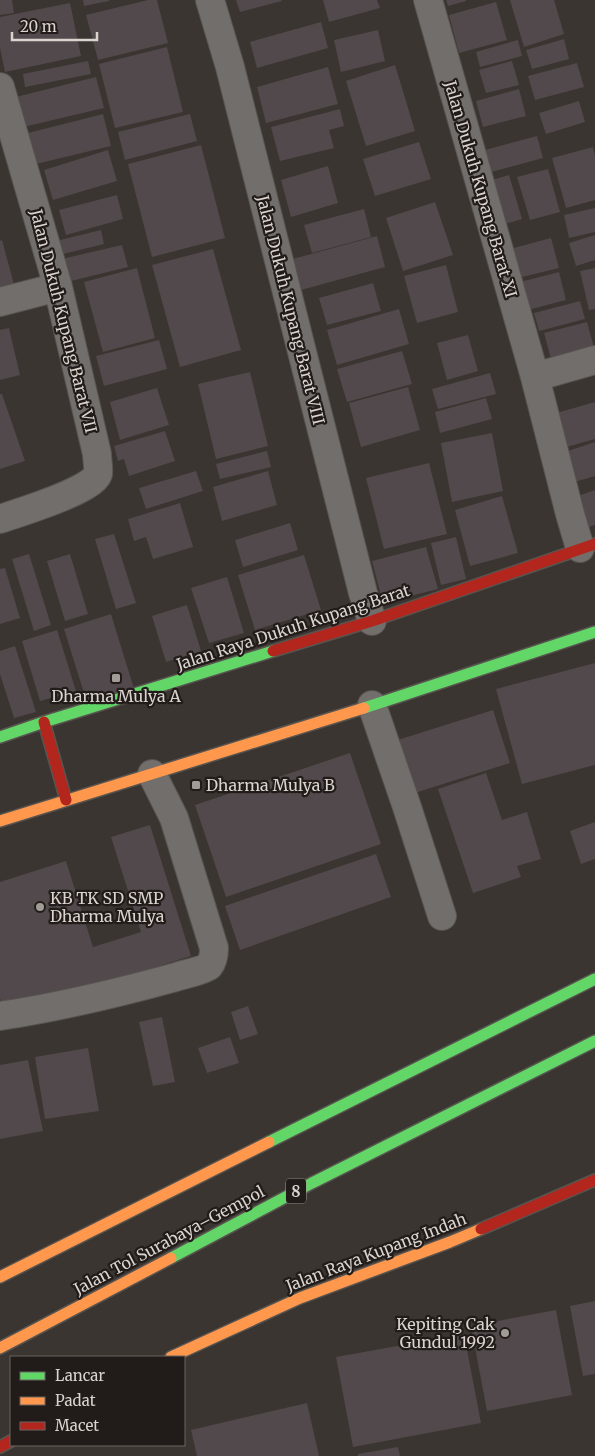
<svg xmlns="http://www.w3.org/2000/svg" width="595" height="1456" viewBox="0 0 595 1456" font-family="Merriweather,serif">
  <style>
    .building { fill: #51494b }
    .lines { fill: none; stroke-linecap: round; stroke-linejoin: round }
    .street-casing { stroke: #585450; stroke-width: 30 }
    .fast-casing { stroke: #585450; stroke-width: 14 }
    .slow-casing { stroke: #585450; stroke-width: 14 }
    .jam-casing { stroke: #585450; stroke-width: 14 }
    .street { stroke: #726e6b; stroke-width: 28 }
    .fast { stroke: #63d668; stroke-width: 11 }
    .slow { stroke: #ff974d; stroke-width: 11 }
    .jam { stroke: #b3261e; stroke-width: 11 }
    .poi-dot { fill: #a29c97; stroke: #211c19; stroke-width: 2 }
    .labels { text-anchor: middle; dominant-baseline: central; stroke-width: 4.5; stroke-linejoin: round; paint-order: stroke }
    .shield { fill: #211c19; stroke: #a29c98; stroke-width: 1 }
    .shield-label { font-size: 15px; font-weight: bold; fill: #dad3ce }
    .street-label { font-size: 16px; fill: #dad3ce; stroke: #211c19 }
    .poi-label { font-size: 16px; fill: #dad3ce; stroke: #211c19; text-anchor: start }
  </style>
  <rect width="100%" height="100%" fill="#3a3530"/>
  <path class="building" d="M0,0h12l2,13 -14,2z
    M83,0h26v1l-25,5z
    M148,0h9l11,43 -70,17 -12,-45z
    M236,0h45l1,1 -42,11z
    M323,0h54l3,8 -51,14z
    M446,0h20v1l-18,5z
    M510,0h44l10,34 -40,13z
    M496,2l11,38 -48,13 -10,-38z
    M70,3l11,53 -76,16 -5,-24v-31z
    M321,22l7,26 -71,20 -7,-26z
    M378,30l7,31 -44,11 -7,-32z
    M564,39l5,20 -37,10 -6,-19z
    M518,40l4,16 -42,11 -4,-15z
    M167,47l16,65 -68,16 -16,-64z
    M88,61l3,13 -66,13 -2,-13z
    M512,61l7,24 -33,8 -7,-23z
    M577,63l7,24 -49,13 -7,-24z
    M395,65l20,66 -49,15 -20,-65z
    M328,67l10,37 -72,19 -9,-36z
    M96,77l8,31 -89,21 -7,-30z
    M519,89l7,27 -43,11 -7,-26z
    M579,101l6,21 -39,12 -7,-21z
    M340,109l4,17 -15,4 5,18 -54,13 -9,-34z
    M103,114l8,32 -75,18 -8,-31z
    M190,114l7,27 -72,19 -7,-28z
    M537,136l6,22 -52,14 -6,-22z
    M419,142l12,37 -56,17 -12,-37z
    M201,145l24,93 -73,19 -24,-93z
    M593,147l2,9v44l-29,8 -14,-50z
    M108,150l9,31 -64,19 -9,-30z
    M328,166l10,37 -47,14 -10,-37z
    M548,169l12,43 -30,8 -13,-43z
    M509,175l13,44 -27,8 -13,-44z
    M117,195l6,24 -57,16 -7,-25z
    M435,202l18,53 -50,16 -17,-53z
    M595,208v24l-26,6 -5,-23z
    M364,209l7,28 -59,16 -8,-28z
    M101,230l3,14 -53,13 -3,-14z
    M595,235v25l-19,6 -7,-23z
    M377,236l8,31 -84,23 -8,-31z
    M551,238l8,30 -41,10 -8,-29z
    M2,240l14,52 -16,4v-55z
    M122,245l6,22 -69,17 -6,-23z
    M213,249l28,101 -61,17 -28,-102z
    M446,265l12,47 -41,11 -13,-47z
    M137,268l18,70 -52,14 -19,-70z
    M595,268v41l-6,1 -9,-39z
    M559,272l7,28 -38,10 -8,-28z
    M373,283l8,28 -54,14 -8,-27z
    M580,301l5,18 -46,12 -5,-18z
    M399,309l10,35 -72,21 -10,-35z
    M587,322l8,29 -42,15 -9,-33z
    M9,328l11,47 -20,5v-50z
    M468,335l10,36 -31,9 -10,-37z
    M159,340l8,29 -63,17 -8,-30z
    M402,351l10,33 -65,18 -10,-33z
    M250,372l18,74 -52,13 -18,-75z
    M490,373l6,21 -58,15 -6,-20z
    M408,387l12,43 -59,17 -12,-44z
    M157,388l12,37 -49,15 -10,-38z
    M0,394h2l23,67 -25,8z
    M486,398l6,21 -52,14 -5,-21z
    M595,402v37l-32,9 -10,-34z
    M165,431l10,30 -46,15 -5,-17 -6,2 -4,-15z
    M492,433l11,58 -51,11 -11,-59z
    M595,442v34l-24,7 -9,-30z
    M267,451l4,16 -51,12 -4,-15z
    M429,463l18,71 -63,15 -18,-71z
    M196,471l7,20 -57,18 -7,-21z
    M268,471l9,34 -55,16 -9,-34z
    M595,490v35l-6,2 -11,-31z
    M502,496l16,57 -48,13 -15,-56z
    M180,503l13,44 -40,12 -7,-22 -12,4 -6,-22z
    M290,523l8,27 -55,17 -8,-27z
    M114,534l22,69 -20,6 -21,-70z
    M456,537l10,42 -25,6 -10,-42z
    M426,547l12,42 -55,14 -11,-42z
    M29,554l22,71 -17,6 -22,-72z
    M70,554l18,60 -23,7 -18,-60z
    M304,555l17,55 -66,20 -17,-55z
    M5,568l15,50 -20,6v-55z
    M227,577l17,56 -35,10 -18,-55z
    M187,605l14,46 -35,11 -14,-46z
    M111,614l24,78 -47,14 -24,-77z
    M57,630l19,61 -36,10 -18,-60z
    M15,646l21,66 -22,6 -14,-44v-23z
    M595,663v102l-73,19 -26,-95z
    M493,710l17,53 -105,33 -17,-53z
    M350,753l31,91 -155,53 -31,-92z
    M486,773l16,47 25,-8 14,47 -24,7 4,11 -48,16 -35,-104z
    M595,822v37l-14,5 -11,-33z
    M150,825l41,131 -186,58 -5,-16v-116l66,-21 27,86 48,-15 -30,-95z
    M376,854l15,43 -151,53 -15,-44z
    M248,1006l10,28 -18,6 -9,-28z
    M162,1017l13,65 -22,4 -14,-64z
    M230,1037l9,26 -32,10 -9,-25z
    M88,1048l11,63 -54,8 -10,-62z
    M28,1060l15,71 -43,8v-74z
    M595,1301v73l-12,2 -13,-70z
    M556,1310l16,85 -85,16 -16,-85z
    M464,1334l17,89 -128,24 -17,-90z
    M307,1403l12,53h-122l-6,-26z
    M398,1447l2,9h-42v-2z"/>
  <g class="lines">
    <g class="street-casing">
      <path id="street" d="M210,0l20,67 133,526 9,28
        M428,0l107,377 35,137 10,34
        M0,87l58,200 39,167c0,6 2,14 1,20 -5,16 -80,39 -98,45
        M0,302l58,-15
        M535,377l60,-17
        M372,705l35,102 35,109
        M0,1016c59,-9 118,-23 176,-39 8,-3 27,-6 33,-11 4,-5 5,-12 5,-18l-40,-130 -22,-44"/>
    </g>
    <g class="fast-casing">
      <path id="fast" d="M364,708l231,-76
        M0,737l44,-15 229,-71
        M269,1142l326,-163
        M171,1258l141,-75 283,-142"/>
    </g>
    <g class="slow-casing">
      <path id="slow" d="M0,821l364,-113
        M0,1277l269,-135
        M0,1348l171,-90
        M171,1357l129,-59 150,-56 31,-13"/>
    </g>
    <g class="jam-casing">
      <path id="jam" d="M273,651l99,-30 223,-77
        M44,722l22,78
        M481,1229l114,-49
        M0,1447l11,-6"/>
    </g>
    <use href="#street" class="street"/>
    <use href="#fast" class="fast"/>
    <use href="#slow" class="slow"/>
    <use href="#jam" class="jam"/>
  </g>
  <g class="poi-dot">
    <rect x="111" y="673" width="10" height="10" rx="2.5"/>
    <rect x="191" y="780" width="10" height="10" rx="2.5"/>
    <circle cx="40" cy="907" r="5"/>
    <circle cx="505" cy="1333" r="5"/>
  </g>
  <g class="labels">
    <rect class="shield" x="286" y="1178.5" width="20" height="25" rx="4"/>
    <g class="shield-label">
      <text x="296" y="1191">8</text>
    </g>
    <g class="street-label">
      <text transform="translate(481 189) rotate(74)">Jalan Dukuh Kupang Barat XI</text>
      <text transform="translate(291 310) rotate(76)">Jalan Dukuh Kupang Barat VIII</text>
      <text transform="translate(64 321) rotate(76)">Jalan Dukuh Kupang Barat VII</text>
      <text transform="translate(293 627) rotate(-18)">Jalan Raya Dukuh Kupang Barat</text>
      <text transform="translate(169 1240) rotate(-28)">Jalan Tol Surabaya–Gempol</text>
      <text transform="translate(376 1252) rotate(-21)">Jalan Raya Kupang Indah</text>
    </g>
    <g class="poi-label">
      <text x="116" y="696" text-anchor="middle">Dharma Mulya A</text>
      <text x="206" y="785">Dharma Mulya B</text>
      <text x="50" y="898">KB TK SD SMP<tspan x="50" dy="18">Dharma Mulya</tspan></text>
      <text x="495" y="1324" text-anchor="end">Kepiting Cak<tspan x="495" dy="18">Gundul 1992</tspan></text>
    </g>
  </g>
  <rect x="10" y="1356" width="175" height="90" fill="#211c19" stroke="#6b6561"/>
  <rect x="20" y="1372" width="25" height="8" fill="#63d668" stroke="#6b6561"/>
  <text x="55" y="1381" font-size="15" fill="#dad3ce">Lancar</text>
  <rect x="20" y="1397" width="25" height="8" fill="#ff974d" stroke="#6b6561"/>
  <text x="55" y="1406" font-size="15" fill="#dad3ce">Padat</text>
  <rect x="20" y="1422" width="25" height="8" fill="#b3261e" stroke="#6b6561"/>
  <text x="55" y="1431" font-size="15" fill="#dad3ce">Macet</text>
  <path d="M12 32v8h85v-8" fill="none" stroke="#dad3ce" stroke-width="2.5"/>
  <text x="20" y="32" font-size="15" fill="#dad3ce" stroke="#211c19" stroke-width="4" paint-order="stroke">20 m</text>
</svg>
